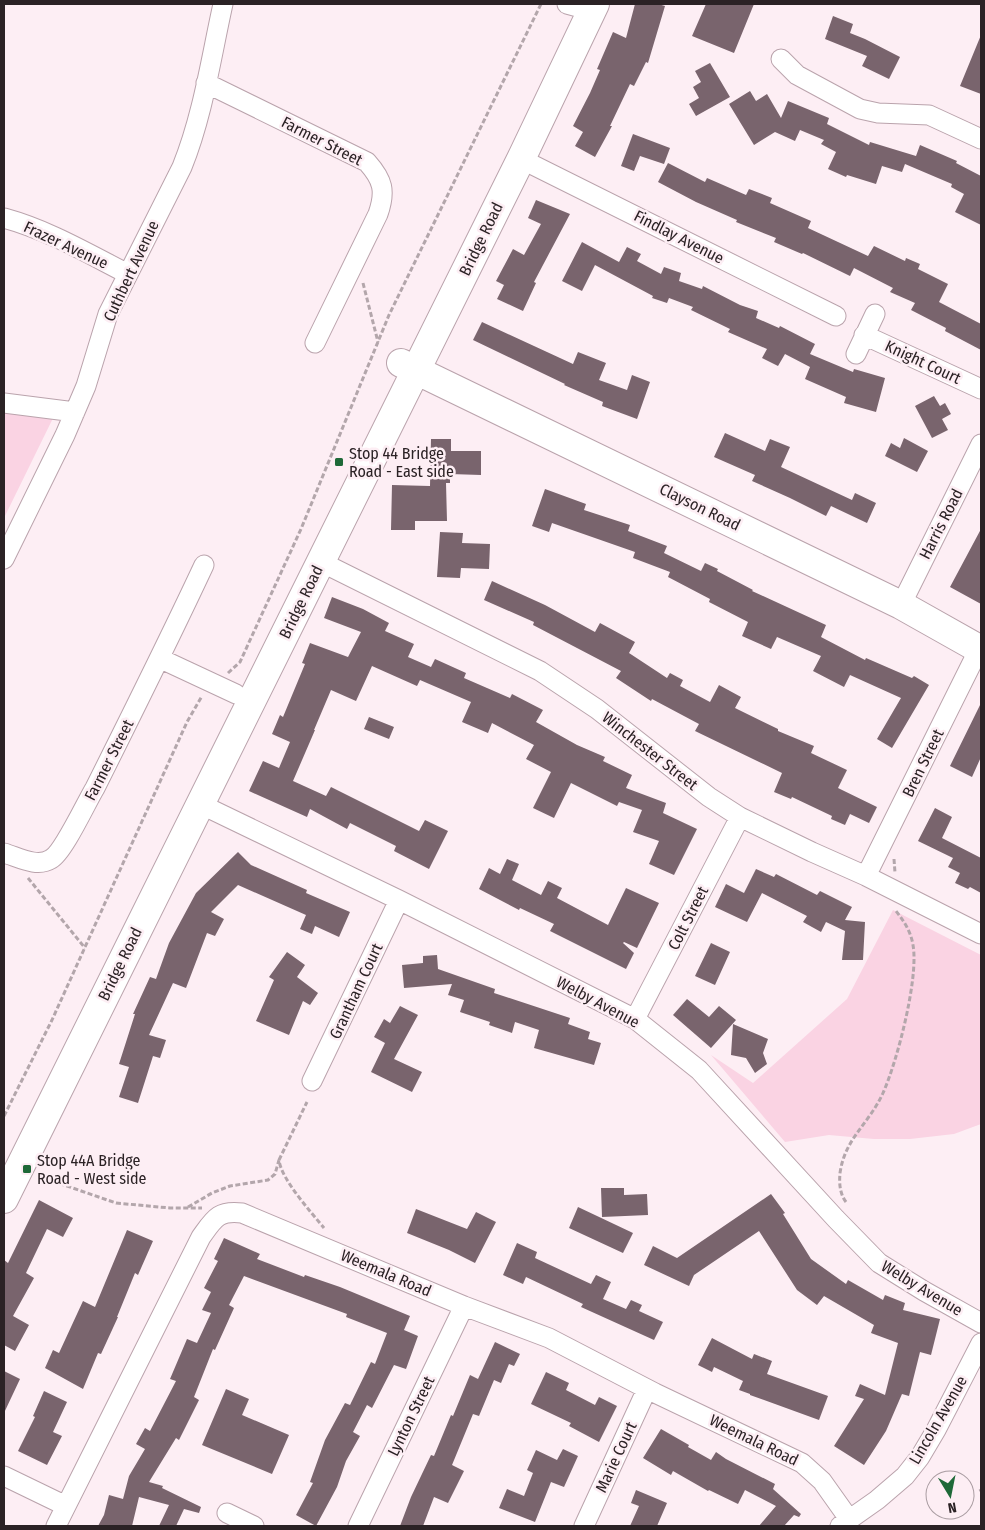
<svg xmlns="http://www.w3.org/2000/svg" width="985" height="1530" viewBox="0 0 985 1530" font-family="'Fira Sans Condensed',sans-serif">
  <style>
    .green { fill: #fad3e3 }
    .building { fill: #79646d }
    .lines { fill: none; stroke-linecap: round; stroke-linejoin: round }
    .street-casing { stroke: #baa3ac; stroke-width: 21 }
    .secondary-casing { stroke: #baa3ac; stroke-width: 30 }
    .path { stroke: #b3a6ab; stroke-width: 3; stroke-dasharray: 5 2.5; stroke-linecap: butt }
    .street { stroke: #fff; stroke-width: 19 }
    .secondary { stroke: #fff; stroke-width: 28 }
    .poi-dot { fill: #1e6938; stroke: #fdeef4; stroke-width: 2 }
    .labels { text-anchor: middle; dominant-baseline: central; stroke-width: 5; stroke-linejoin: round; paint-order: stroke }
    .street-label { font-size: 16px; fill: #2b2225; stroke: #fdeef4 }
    .poi-label { font-size: 16px; fill: #2b2225; stroke: #fdeef4; text-anchor: start }
  </style>
  <rect width="100%" height="100%" fill="#fdeef4"/>
  <path class="green" d="M4,404l53,6 -53,108z
    M893,910l88,45v169l-27,10 -44,5h-36l-45,-4 -44,7 -74,-87 42,28 94,-84z"/>
  <path class="building" d="M635,4h23l7,2 -17,57 -2,-1 -12,24 -4,-2 -20,42h2l-17,31 -20,-11 8,-14 -10,-6 17,-33 10,-23 -3,-1 16,-37 13,6z
    M706,4h48l-20,49 -42,-17z
    M833,16l20,8 -3,9 15,6 35,18 -11,22 -27,-13 5,-10 -42,-17z
    M981,35v59l-21,-8z
    M710,63l20,34 -34,19 -7,-12 10,-6 -6,-11 8,-5 -6,-11z
    M750,91l6,10 11,-7 14,24 7,-17 41,17 -2,6 42,21 1,-3 46,14 4,-11 37,16 -1,2 25,13v49l-26,-13 9,-18 -13,-7 1,-3 -47,-20 -3,8 -20,-6 -6,18 -29,-9 -1,2 -18,-8 8,-17 -15,-8 3,-4 -24,-10 -5,11 -20,-9 -21,13 -25,-41z
    M633,134l37,14 -6,16 -24,-8 -6,15 -13,-5z
    M668,163l37,19 2,-4 39,17 3,-6 23,9 -2,5 41,18 -3,7 60,28 6,-10 31,15 1,-3 14,6 -2,5 30,15 -9,18 42,22v26l-36,-19 1,-3 -35,-18 4,-7 -25,-11 3,-4 -39,-20 -4,8 -47,-23 -1,1 -28,-12 2,-4 -40,-16 1,-2 -41,-18 -38,-20z
    M536,200l34,14 -36,68 2,1 -13,28 -26,-12 7,-14 -8,-4 17,-32 11,6 17,-31 -13,-6z
    M582,242l37,20 8,-15 14,7 -4,7 24,13 3,-7 17,6 -2,8 23,8 1,-3 37,19 18,6 -2,7 23,10 1,-2 35,18 -5,10 43,18 1,-3 31,9 -9,34 -32,-9 2,-6 -41,-18 5,-12 -25,-13 -7,12 -16,-8 5,-9 -39,-17 2,-3 -39,-19 2,-3 -24,-9 -2,5 -15,-5 1,-2 -58,-31 -13,26 -20,-10z
    M482,322l91,42 5,-12 28,11 -7,17 28,10 5,-15 18,7 -13,37 -35,-13 1,-4 -39,-17 1,-1 -92,-44z
    M934,396l6,10 5,-3 6,11 -9,5 6,11 -16,8 -17,-32z
    M725,433l40,18 5,-12 20,8 -9,20 71,33 3,-7 21,10 -9,20 -36,-17 -5,10 -36,-18 -38,-17 3,-6 -41,-18z
    M904,438l24,13 -11,21 -32,-16 6,-13 9,5z
    M431,439h20v12h30v24l-31,-1v9h-4l1,38h-32v9h-24l1,-45 38,1z
    M545,489l41,15 -2,6 46,15 -2,6 39,15 -3,7 37,18 4,-8 13,6 -1,2 36,19 -1,1 74,34 -5,12 44,23 1,-2 46,20 2,-2 15,9 -37,63 -15,-9 24,-41 -51,-23 -6,12 -31,-16 8,-15 -44,-19 -6,12 -29,-13 6,-14 -39,-20 1,-3 -42,-22 2,-5 -37,-14 2,-6 -83,-29 -3,9 -17,-6z
    M981,529v75l-31,-17z
    M440,532l23,1 -1,10 28,1 -1,25 -28,-1 -1,10 -23,-1z
    M492,581l53,24 50,27 5,-9 35,19 -6,11 38,25 3,-5 13,7 -3,6 30,16 9,-17 22,12 -6,11 43,21v2l36,15 -3,7 36,17 -9,18 39,19 -8,16 -19,-9 -5,11 -14,-6 1,-3 -40,-19 -1,2 -17,-7 8,-19 -87,-42 4,-7 -47,-25 -1,2 -35,-23 5,-7 -88,-46 1,-3 -50,-22z
    M332,597l31,12 26,14 -4,8 29,13 -6,13 23,10 4,-8 31,14 -2,5 46,20 2,-4 31,16 -7,12 41,23 28,12 -2,4 29,14 -6,13 40,15 -3,10 34,16 -23,46 -25,-11 10,-23 -26,-9 9,-22 -23,-8 -2,4 -46,-23 -17,35 -21,-10 18,-36 -25,-13 8,-14 -42,-22 -4,10 -26,-11 9,-20 -51,-22 -3,6 -45,-20 -16,35 -25,-11 -17,40h1l-22,51 33,15 5,-9 88,44 6,-11 23,11 -19,38 -35,-18 2,-5 -46,-23 -3,6 -37,-20 -3,8 -58,-26 14,-30 16,7 11,-26 -18,-8 8,-19 3,2 22,-53 -3,-1 8,-20 38,14 13,-25 -37,-14z
    M981,703v54l-9,20 -22,-11z
    M369,717l25,10 -5,12 -25,-10z
    M935,808l17,9 -10,21 39,20v35l-11,-6 -2,2 -13,-6 5,-10 -12,-6 5,-9 -35,-17z
    M238,852l13,13 56,25 -1,3 44,19 -11,25 -24,-11 -3,8 -12,-5 6,-14 -68,-30 -27,27 13,7 -9,17 -8,-3 -21,55 -13,-5 -24,52 17,5 -6,18 -7,-2 -15,47 -19,-6 10,-30 -10,-3 16,-50h-2l17,-37 6,2 13,-36 27,-50z
    M507,859l12,5 -7,16 29,15 7,-14 14,7 -5,10 51,27 18,-37 33,15 -22,45 -13,-6 -1,1 11,10 -8,16 -76,-38 4,-7 -34,-16 -1,2 -40,-21 10,-21 11,6z
    M756,869l18,8 2,-3 41,21 3,-4 32,16 -7,13 20,2 -2,38h-21l3,-29 -19,-9 -5,10 -18,-10 4,-6 -45,-23 -15,29 -32,-15 11,-23 18,9z
    M711,943l19,9 -15,33 -20,-9z
    M287,952l18,13 -8,12 21,16 -8,12 -7,-4 -14,34 -33,-14 18,-41 -5,-3z
    M437,955l1,14 57,20 -1,4 76,25 -2,6 22,8 -2,7 13,4 -7,22 -60,-17 5,-18 -24,-8 -3,11 -23,-8 1,-3 -30,-10 4,-12 -16,-5 4,-11 -48,4 -2,-23 21,-2v-7z
    M687,999l22,18 10,-11 17,14 -25,28 -38,-33z
    M400,1006l18,9 -24,44 28,13 -10,20 -41,-20 14,-29 -11,-6 10,-18 6,4z
    M733,1024l35,15 -5,14 4,11 -12,9 -9,-15 -15,-3z
    M601,1188h23v7l23,-1 1,21 -46,2z
    M771,1194l14,19 -2,1 28,45 35,25 2,-4 35,20 2,-5 20,8 -2,7 37,9 -9,36 -11,-3 -11,44 -7,-2 -16,37 -22,34 -30,-19 30,-47 -9,-3 5,-12 25,11 13,-52 -27,-10 3,-8 -50,-29 -7,9 -20,-15 -38,-59 -65,44 -5,11 -45,-21 9,-19 24,12z
    M39,1200l34,18 -10,19 -16,-8 -21,44 8,5 -21,38 16,9 -14,26 -11,-6v-85l4,3z
    M578,1207l55,26 -10,20 -54,-25z
    M416,1209l51,20 9,-17 20,10 -21,41 -26,-13 -42,-17z
    M127,1230l26,11 -15,34 -3,-2 -18,44h1l-17,37 -3,-1 -15,36 -38,-21 8,-18 6,3 24,-52 12,6z
    M224,1238l36,16 -3,5 47,18 1,-2 35,12 70,29 -6,14 14,6 -12,33 -12,-4 -22,43 -5,-3 -14,27 7,4 -14,25 -9,26 -21,39 -20,-11 17,-32 -3,-1 15,-42 20,-37 5,2 21,-43 4,2 12,-31 -41,-16 1,-3 -103,-38 -15,29 5,3 -19,42 -2,-1 -19,48 5,3 -20,40 -3,-2 -27,44 14,4 -1,2 39,19 -2,6 -15,-4 -8,17h-17l10,-21 -30,-8 -7,29h-34l6,-11 5,-20 14,4 6,-23 16,-27 -9,-5 9,-16 5,3 26,-50 -6,-2 17,-40 10,4 14,-30 -9,-3 9,-18 -7,-4 14,-27 -4,-2z
    M517,1243l20,9 -2,6 56,26 5,-9 15,7 -8,17 23,10 5,-9 11,5 -3,6 24,11 -9,18 -73,-33 2,-3 -57,-27 -3,7 -20,-9z
    M712,1338l40,21 2,-5 18,7 -5,13 61,22 -9,24 -69,-25v-1l-11,-4 4,-9 -29,-14 -2,5 -14,-7z
    M495,1342l25,12 -6,12 -5,-2 -8,19 -7,-3 -15,36 -6,-2 -21,51 12,6 -16,32 -14,-6 -11,29h-23l11,-29 20,-42 3,1 17,-41 2,1 17,-41 8,4z
    M4,1371l16,8 -16,34z
    M546,1372l23,11 -3,7 29,15 4,-8 18,9 -18,36 -30,-16 2,-3 -40,-19z
    M226,1389l23,10 -7,16 47,20 -17,39 -70,-29z
    M44,1391l23,11 -14,30 9,4 -15,29 -29,-14 17,-34 -2,-1z
    M661,1429l28,16 -1,2 23,13 5,-8 10,7 49,25 -2,5 28,25 -2,3 -5,-2 -10,11h-25l17,-20 -31,-16 -7,14 -29,-14 -1,1 -35,-20 -2,4 -28,-17z
    M563,1449l15,7 -14,31 -13,-5 -16,40 -36,-14 8,-19 17,7 9,-23 -6,-3 9,-20 21,10z
    M636,1490l31,13 -10,23h-27l9,-20 -8,-3z"/>
  <g class="lines">
    <g class="street-casing">
      <path id="street" d="M567,4l11,3
        M781,59l16,16 63,34 18,4 51,2 52,24
        M206,83l161,79c16,18 19,29 11,52l-63,129
        M521,159l315,157
        M4,218c44,12 83,35 124,56
        M864,335l117,54
        M856,354l19,-40
        M4,403l71,9
        M4,559l61,-124 21,-49 22,-72 74,-147c21,-52 29,-109 41,-163
        M321,562l219,109 57,38 112,88 31,20 72,35 54,24 115,58
        M901,605l80,-161
        M161,659l75,35
        M200,804l199,96 236,119 64,51 137,149 43,44 45,28 57,32
        M4,853c14,4 33,15 47,6 12,-6 36,-58 44,-71 37,-74 74,-148 109,-223
        M866,876l113,-227
        M635,1019l105,-202
        M312,1081l87,-181
        M4,1476l62,30
        M227,1513l27,13
        M56,1526l145,-289c13,-18 17,-27 41,-24l222,93 85,32 106,55 147,70 20,18 27,38
        M358,1526l106,-220
        M584,1526l63,-137
        M840,1526l37,-26 28,-24 15,-19 16,-27 45,-87"/>
    </g>
    <g class="secondary-casing">
      <path id="secondary" d="M401,363l500,242 80,45
        M4,1199l517,-1040 74,-155"/>
    </g>
    <path class="path" d="M363,283l15,59
      M228,673l12,-11 61,-133 88,-214 152,-311
      M894,859l1,14
      M28,878l57,70
      M4,1116l48,-96 135,-298 15,-26
      M279,1160l28,-58
      M38,1176l78,27 54,5h32
      M846,1202c-6,-8 -7,-18 -6,-29 5,-35 29,-49 43,-80 14,-31 36,-115 30,-148 -2,-13 -9,-24 -17,-34
      M188,1207l24,-14 18,-7 38,-6 7,-6 4,-14c2,19 32,52 45,68
      M980,1489l1,2"/>
    <use href="#street" class="street"/>
    <use href="#secondary" class="secondary"/>
  </g>
  <g class="poi-dot">
    <rect x="334" y="457" width="10" height="10" rx="2.5"/>
    <rect x="22" y="1164" width="10" height="10" rx="2.5"/>
  </g>
  <g class="labels">
    <g class="street-label">
      <text transform="translate(322 141) rotate(27)">Farmer Street</text>
      <text transform="translate(679 237) rotate(27)">Findlay Avenue</text>
      <text transform="translate(481 239) rotate(-64)">Bridge Road</text>
      <text transform="translate(66 245) rotate(25)">Frazer Avenue</text>
      <text transform="translate(131 271) rotate(-65)">Cuthbert Avenue</text>
      <text transform="translate(923 362) rotate(25)">Knight Court</text>
      <text transform="translate(700 507) rotate(26)">Clayson Road</text>
      <text transform="translate(941 524) rotate(-63)">Harris Road</text>
      <text transform="translate(301 602) rotate(-64)">Bridge Road</text>
      <text transform="translate(650 751) rotate(38)">Winchester Street</text>
      <text transform="translate(109 760) rotate(-63)">Farmer Street</text>
      <text transform="translate(923 763) rotate(-64)">Bren Street</text>
      <text transform="translate(688 918) rotate(-63)">Colt Street</text>
      <text transform="translate(120 964) rotate(-64)">Bridge Road</text>
      <text transform="translate(356 991) rotate(-65)">Grantham Court</text>
      <text transform="translate(598 1002) rotate(28)">Welby Avenue</text>
      <text transform="translate(386 1273) rotate(23)">Weemala Road</text>
      <text transform="translate(922 1288) rotate(31)">Welby Avenue</text>
      <text transform="translate(411 1416) rotate(-64)">Lynton Street</text>
      <text transform="translate(938 1420) rotate(-60)">Lincoln Avenue</text>
      <text transform="translate(754 1440) rotate(26)">Weemala Road</text>
      <text transform="translate(616 1457) rotate(-65)">Marie Court</text>
    </g>
    <g class="poi-label">
      <text x="349" y="453">Stop 44 Bridge<tspan x="349" dy="18">Road - East side</tspan></text>
      <text x="37" y="1160">Stop 44A Bridge<tspan x="37" dy="18">Road - West side</tspan></text>
    </g>
  </g>
  <rect width="985" height="1530" fill="none" stroke="#2b2225" stroke-width="10"/>
  <g transform="translate(950 1495) rotate(170)"><circle r="24" fill="#fdeef4" stroke="#a99ca1"/>
  <path d="M0-4L9 19L0 12L-9 19Z" fill="#1e6938"/>
  <text y="-8" font-size="14" font-weight="bold" text-anchor="middle" fill="#2b2225">N</text>
  </g>
</svg>
